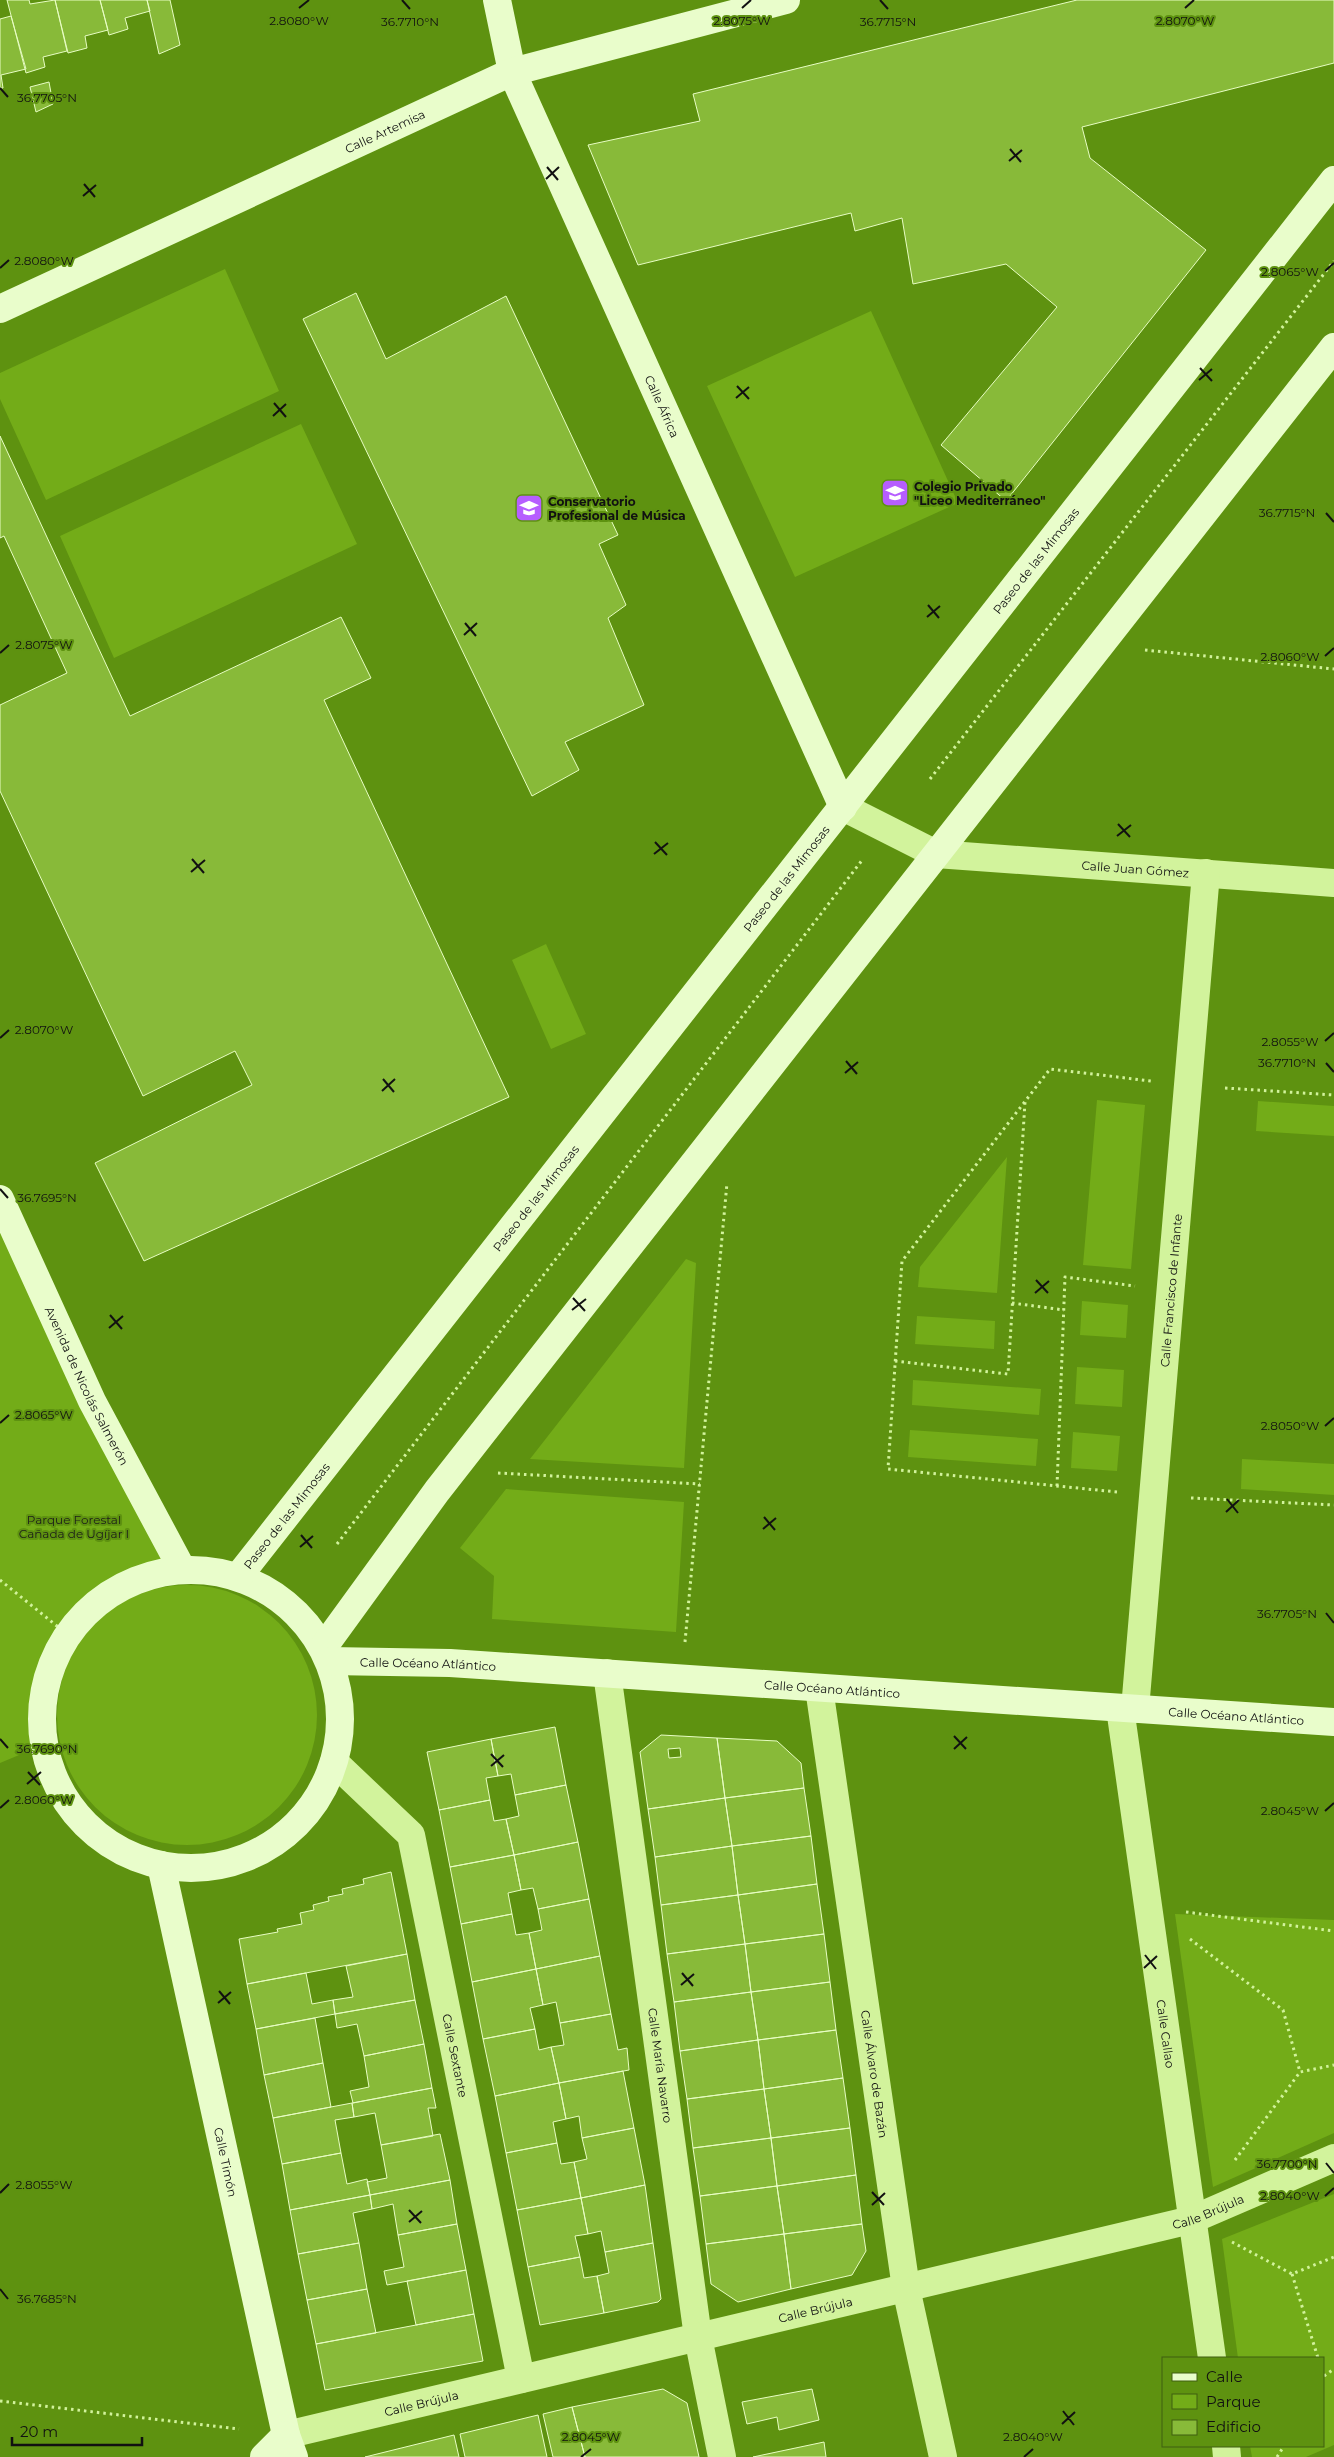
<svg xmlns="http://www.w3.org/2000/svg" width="1334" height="2457" viewBox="0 0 1334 2457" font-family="Montserrat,sans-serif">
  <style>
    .green { fill: #73ac18 }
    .building { fill: #88ba39; stroke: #e7fdc3; fill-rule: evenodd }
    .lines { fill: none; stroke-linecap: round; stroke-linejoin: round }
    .path { stroke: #d2f39c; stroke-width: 3; stroke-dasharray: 2.5 4; stroke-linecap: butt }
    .street { stroke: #d2f39c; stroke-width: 28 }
    .secondary { stroke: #e9fdcb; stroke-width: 28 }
    .ticks { fill: none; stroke: #111; stroke-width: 2 }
    .labels { text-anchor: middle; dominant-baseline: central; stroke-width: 4; stroke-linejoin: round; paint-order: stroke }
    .street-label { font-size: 12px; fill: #111; stroke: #5e9210 }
    .poi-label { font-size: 12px; font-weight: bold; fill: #111; stroke: #5e9210; text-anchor: start }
    .park-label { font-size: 12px; fill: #1c1d1a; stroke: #5e9210 }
    .ticks-label { font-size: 12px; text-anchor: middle; fill: #111; stroke: #5e9210; stroke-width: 4; stroke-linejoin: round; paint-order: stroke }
  </style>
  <rect width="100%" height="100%" fill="#5e9210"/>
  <path class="green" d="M225,269l54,122 -233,109 -46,-101v-26z
    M871,311l87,192 -163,74 -88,-191z
    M301,424l56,120 -243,114 -54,-122z
    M546,944l40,90 -35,15 -39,-89z
    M1097,1100l48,5 -14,164 -48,-4z
    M1258,1101l76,5v30l-78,-5z
    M1007,1157l-10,136 -79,-6 2,-20z
    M0,1199l182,370c-23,4 -46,8 -66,19 -7,5 -14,12 -20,17 -46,38 -56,83 -53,140l-43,18z
    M686,1259l10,4 -12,205 -154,-9z
    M1082,1301l46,4 -2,33 -46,-3z
    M917,1316l78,5 -1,28 -79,-5z
    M1077,1367l47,3 -2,37 -47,-3z
    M913,1380l128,9 -2,26 -127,-10z
    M910,1430l128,9 -2,27 -128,-9z
    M1073,1432l47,4 -3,35 -46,-3z
    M1242,1459l92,5v31l-93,-6z
    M506,1489l178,13 -8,130 -184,-13 2,-43 -34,-28z
    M57 1715a130 130 0 1 1 260 0a130 130 0 1 1-260 0Z
    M1175,1914l159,6v213l-121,54z
    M1334,2194v251l-28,12h-54l-2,-11h73v-88h-85l-16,-119z"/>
  <path class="building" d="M7,0h22l1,4 25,-4 12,51 -24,6 2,10 -19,6z
    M55,0h45l8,30 -23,6 2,12 -19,5z
    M100,0h47l3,11 -25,7 3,11 -19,6z
    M147,0h23l10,45 -21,9z
    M1077,0h257v63l-252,64 8,31 116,92 -200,251 -65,-56 116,-138 -51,-43 -93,20 -11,-66 -47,13 -4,-18 -213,52 -50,-120 112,-24 -7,-27z
    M11,16l15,53 -25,6 2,13h-3v-69z
    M49,82l4,22 -17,8 -6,-25z
    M356,293l30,66 120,-63 112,239 -19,9 27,61 -18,13 36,87 -79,37 14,28 -47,26 -229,-477z
    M0,436l130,280 211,-99 30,61 -47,22 185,397 -365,164 -49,-98 157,-78 -17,-34 -92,45 -143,-305v-86l67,-32 -63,-137 -4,2z
    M555,1727l11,58 -51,10 -4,-21 -13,2 -7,-37z
    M661,1735l56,3 8,60 -77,11 -8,-57zM680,1748l1,9 -12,1 -1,-9z
    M717,1738l60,3 24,22 3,25 -79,10z
    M491,1739l7,37 -12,2 4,22 -51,10 -12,-58z
    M566,1785l12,57 -64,13 -8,-36 13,-3 -4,-21z
    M804,1788l7,48 -79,10 -7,-48z
    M725,1798l7,48 -77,11 -7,-48z
    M490,1800l4,21 12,-2 8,36 -64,12 -11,-57z
    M811,1836l6,48 -79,11 -6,-49z
    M578,1842l11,57 -51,10 -5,-21 -12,2 -7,-35z
    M732,1846l6,49 -77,10 -6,-48z
    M514,1855l7,35 -13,3 4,21 -51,10 -11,-57z
    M391,1872l16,82 -160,30 -8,-45 39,-7 -1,-3 25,-5 -2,-11 14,-3 -1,-5 16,-4 -1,-4 15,-3 -1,-5 22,-5 -1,-5z
    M817,1884l7,50 -79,10 -7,-49z
    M738,1895l7,49 -78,10 -6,-49z
    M589,1899l11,57 -64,13 -7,-36 13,-3 -4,-21z
    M512,1914l4,21 13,-2 7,36 -64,13 -11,-58z
    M824,1934l6,48 -79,10 -6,-48z
    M745,1944l6,48 -77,10 -7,-48z
    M407,1954l8,46 -80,14 -2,-14 20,-3 -7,-31z
    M600,1956l11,58 -51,9 -4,-21 -13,3 -7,-36z
    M536,1969l7,36 -13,3 5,21 -52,10 -11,-57z
    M306,1973l6,31 21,-4 2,14 -79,15 -9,-45z
    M830,1982l6,48 -78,10 -7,-48z
    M751,1992l7,48 -78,11 -6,-49z
    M415,2000l9,44 -60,12 -7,-32 -20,4 -2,-14z
    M611,2014l7,36 9,-2 2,22 -70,13 -8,-36 13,-2 -4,-22z
    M315,2018l8,45 -59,12 -8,-46z
    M535,2029l4,21 12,-3 8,36 -64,13 -12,-57z
    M836,2030l7,48 -79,11 -6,-49z
    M758,2040l6,49 -77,10 -7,-48z
    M424,2044l8,44 -79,15 -3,-12 19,-4 -5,-31z
    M323,2063l8,44 -58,11 -9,-43z
    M623,2071l11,57 -52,10 -3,-22 -13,3 -7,-36z
    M843,2078l7,50 -79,10 -7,-49z
    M559,2083l7,36 -13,3 4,21 -51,10 -11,-57z
    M432,2088l4,20h-8l5,28 -52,9 -6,-32 -21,4 -2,-14z
    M764,2089l7,49 -78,10 -6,-49z
    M352,2103l2,14 -19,3 6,33 -59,11 -9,-46z
    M634,2128l11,57 -64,13 -7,-36 13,-3 -5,-21z
    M850,2128l6,47 -79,11 -6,-48z
    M440,2134l10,46 -80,15 -3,-13 20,-4 -6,-33z
    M771,2138l6,48 -77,10 -7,-48z
    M557,2143l4,21 13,-2 7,36 -64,12 -11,-57z
    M341,2153l6,31 20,-5 3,16 -80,15 -8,-46z
    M856,2175l6,49 -78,10 -7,-48z
    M450,2180l7,44 -59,11 -5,-31 -21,5 -2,-14z
    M645,2185l8,58 -48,9 -4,-21 -13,3 -7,-36z
    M777,2186l7,48 -78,10 -6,-48z
    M370,2195l2,14 -19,4 6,30 -61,11 -8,-44z
    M581,2198l7,36 -13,2 5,21 -52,10 -11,-57z
    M457,2224l9,46 -79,15 -3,-14 20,-4 -6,-32z
    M862,2224l4,27 -14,24 -61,14 -7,-55z
    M784,2234l7,55 -53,13 -27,-18 -5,-40z
    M359,2243l8,46 -60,11 -9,-46z
    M653,2243l8,56 -3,3 -54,11 -7,-37 12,-3 -4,-21z
    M580,2257l4,21 13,-2 7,37 -64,12 -12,-58z
    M466,2270l8,44 -58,11 -9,-44z
    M367,2289l9,44 -60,11 -9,-44z
    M474,2314l9,47 -158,29 -9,-46z
    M663,2389l24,14 12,54h-114l-13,-50z
    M812,2389l7,31 -40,10 -2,-13 -30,7 -5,-22z
    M572,2407l13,50h-32l-10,-43z
    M538,2415l9,42h-82l-5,-23z
    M454,2435l5,22h-94z
    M824,2442l2,15h-73z"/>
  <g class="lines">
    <path class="path" d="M1145,650l189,19
      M930,779l404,-518
      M1225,1088l109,7
      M1012,1303l52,7
      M895,1361l113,13 17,-272
      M498,1473l202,11
      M1057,1486l8,-209 70,9
      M1117,1492l-229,-23 14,-208 148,-192 101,12
      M1191,1498l143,7
      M337,1544l526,-685
      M0,1580l68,55
      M685,1642l42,-459
      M1186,1912l148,19
      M1190,1939l93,71 17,62 34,-7
      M1235,2160l65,-88
      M1232,2242l60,32 42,-17
      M1292,2274l26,84
      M1324,2376l10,-7
      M0,2401l239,28
      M1277,2457l7,-11"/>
    <g class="street">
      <path id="s1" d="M843,807l93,47 398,29"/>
      <path id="s2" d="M607,1673l91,664 24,120"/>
      <path id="s3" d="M819,1688l87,600 37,169"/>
      <path id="s4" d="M1120,1708l92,650"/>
      <path id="s5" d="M1135,1709l71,-836"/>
      <path id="s6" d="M334,1762l77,73 110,544"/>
      <path id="s7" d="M286,2435l905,-215 143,-62"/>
      <path d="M1226,2446l1,11"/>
    </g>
    <g class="secondary">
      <path id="s8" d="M497,0l15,72 331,735"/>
      <path id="s9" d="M0,309l512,-237 274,-72"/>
      <path id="s10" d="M0,1199l92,202 90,168"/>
      <circle cx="191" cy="1719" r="149"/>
      <path id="s11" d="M238,1577l1096,-1397"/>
      <path d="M323,1648l114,-157 897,-1144"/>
      <path id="s12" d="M329,1661l121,2 884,59"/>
      <path id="s13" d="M161,1865l125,570 8,22"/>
      <path d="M264,2457l22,-22"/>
    </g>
  </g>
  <path class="ticks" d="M402,0l8,9M880,0l8,9M299,8l10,-8M742,8l9,-8M1185,8l9,-8M0,88l8,9M1010,149l11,13M1009,161l13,-11M547,167l11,13M546,179l13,-12M84,184l11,13M83,196l13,-11M0,268l9,-8M1325,271l9,-8M1200,368l12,13M1199,380l13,-11M737,386l12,13M736,398l13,-11M274,403l12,14M273,416l13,-12M1326,513l8,9M928,605l11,13M927,617l13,-11M465,623l11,13M464,635l13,-12M0,653l9,-8M1325,656l9,-8M1118,824l12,13M1117,836l14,-11M655,842l12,13M654,854l14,-11M192,859l12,14M191,872l14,-12M0,1038l9,-8M1325,1041l9,-8M846,1061l11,13M1326,1063l8,9M845,1073l13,-11M383,1079l11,13M382,1091l13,-12M0,1189l8,9M1036,1280l12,13M1035,1293l14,-12M573,1298l12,13M572,1310l14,-11M110,1315l12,14M109,1328l14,-12M0,1423l9,-8M1325,1426l9,-8M1227,1499l11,14M1226,1512l13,-12M764,1517l11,13M763,1529l13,-11M301,1535l11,13M300,1547l13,-11M1326,1613l8,10M954,1736l12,13M0,1739l8,9M954,1749l13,-12M491,1754l12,13M491,1766l13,-11M28,1772l12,13M27,1784l14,-12M0,1808l9,-8M1325,1811l9,-8M1145,1955l11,14M1144,1968l13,-12M682,1973l11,13M681,1985l13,-11M219,1991l11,13M218,2003l13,-11M1326,2163l8,10M872,2192l12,13M0,2193l9,-9M1325,2196l9,-8M872,2205l13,-12M409,2210l12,13M409,2222l13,-11M0,2289l8,10M1063,2411l11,14M1062,2424l13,-12M581,2457l10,-8M1024,2457l9,-8"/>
  <defs>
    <g id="school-square" transform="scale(1.4375)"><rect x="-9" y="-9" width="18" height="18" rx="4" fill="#b65eff" stroke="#5e9210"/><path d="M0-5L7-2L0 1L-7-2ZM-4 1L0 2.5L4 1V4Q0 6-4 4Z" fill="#fff"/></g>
    <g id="university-square" transform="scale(1.4375)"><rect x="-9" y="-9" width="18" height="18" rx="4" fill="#b65eff" stroke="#5e9210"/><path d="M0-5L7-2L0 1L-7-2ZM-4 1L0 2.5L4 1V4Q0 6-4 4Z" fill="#fff"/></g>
  </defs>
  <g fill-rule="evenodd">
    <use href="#school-square" x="895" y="493"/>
    <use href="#university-square" x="529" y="508"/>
  </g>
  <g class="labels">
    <g class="street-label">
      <text stroke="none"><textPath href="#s9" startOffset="424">Calle Artemisa</textPath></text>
      <text stroke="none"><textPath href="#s8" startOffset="440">Calle África</textPath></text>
      <text stroke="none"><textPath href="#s11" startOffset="1292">Paseo de las Mimosas</textPath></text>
      <text stroke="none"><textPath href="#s1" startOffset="304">Calle Juan Gómez</textPath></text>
      <text stroke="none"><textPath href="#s11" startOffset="888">Paseo de las Mimosas</textPath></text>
      <text stroke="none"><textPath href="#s11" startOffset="482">Paseo de las Mimosas</textPath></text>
      <text stroke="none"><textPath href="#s5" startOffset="420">Calle Francisco de Infante</textPath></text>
      <text stroke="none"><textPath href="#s10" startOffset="206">Avenida de Nicolás Salmerón</textPath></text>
      <text stroke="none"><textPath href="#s11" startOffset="78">Paseo de las Mimosas</textPath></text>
      <text stroke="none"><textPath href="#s12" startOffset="99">Calle Océano Atlántico</textPath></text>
      <text stroke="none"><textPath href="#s12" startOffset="504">Calle Océano Atlántico</textPath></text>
      <text stroke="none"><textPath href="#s12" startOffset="909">Calle Océano Atlántico</textPath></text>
      <text stroke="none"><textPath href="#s4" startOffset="329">Calle Callao</textPath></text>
      <text stroke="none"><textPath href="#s6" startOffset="331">Calle Sextante</textPath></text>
      <text stroke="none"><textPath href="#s2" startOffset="396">Calle María Navarro</textPath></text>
      <text stroke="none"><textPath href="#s3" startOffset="390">Calle Álvaro de Bazán</textPath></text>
      <text stroke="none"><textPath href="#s13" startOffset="304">Calle Timón</textPath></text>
      <text stroke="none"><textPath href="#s7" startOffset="949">Calle Brújula</textPath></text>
      <text stroke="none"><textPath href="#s7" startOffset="544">Calle Brújula</textPath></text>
      <text stroke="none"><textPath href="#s7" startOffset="139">Calle Brújula</textPath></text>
    </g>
    <g class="poi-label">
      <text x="914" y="486">Colegio Privado<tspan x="914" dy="14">"Liceo Mediterráneo"</tspan></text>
      <text x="548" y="501">Conservatorio<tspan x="548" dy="14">Profesional de Música</tspan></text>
    </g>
    <g class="park-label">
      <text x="74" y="1519">Parque Forestal<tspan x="74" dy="14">Cañada de Ugíjar I</tspan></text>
    </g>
  </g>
  <g class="ticks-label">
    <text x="299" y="25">2.8080°W</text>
    <text x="742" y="25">2.8075°W</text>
    <text x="1185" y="25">2.8070°W</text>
    <text x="410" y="26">36.7710°N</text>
    <text x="888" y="26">36.7715°N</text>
    <text x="47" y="102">36.7705°N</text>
    <text x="44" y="265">2.8080°W</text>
    <text x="1290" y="276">2.8065°W</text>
    <text x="1287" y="517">36.7715°N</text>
    <text x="44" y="649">2.8075°W</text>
    <text x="1290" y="661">2.8060°W</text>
    <text x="44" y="1034">2.8070°W</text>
    <text x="1290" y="1046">2.8055°W</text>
    <text x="1287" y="1067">36.7710°N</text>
    <text x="47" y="1202">36.7695°N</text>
    <text x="44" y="1419">2.8065°W</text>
    <text x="1290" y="1430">2.8050°W</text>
    <text x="1287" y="1618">36.7705°N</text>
    <text x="47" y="1753">36.7690°N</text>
    <text x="44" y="1804">2.8060°W</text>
    <text x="1290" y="1815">2.8045°W</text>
    <text x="1287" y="2168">36.7700°N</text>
    <text x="44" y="2189">2.8055°W</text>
    <text x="1290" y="2200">2.8040°W</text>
    <text x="47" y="2303">36.7685°N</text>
    <text x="591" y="2441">2.8045°W</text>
    <text x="1033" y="2441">2.8040°W</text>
  </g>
  <rect x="1162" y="2357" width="162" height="90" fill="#5e9210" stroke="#3f5e10"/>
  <rect x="1172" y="2373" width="25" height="8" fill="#e9fdcb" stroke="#3f5e10"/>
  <text x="1206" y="2382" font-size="15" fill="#111111">Calle</text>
  <rect x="1172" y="2394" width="25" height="15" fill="#73ac18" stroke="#3f5e10"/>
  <text x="1206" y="2407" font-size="15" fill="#111111">Parque</text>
  <rect x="1172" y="2420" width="25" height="15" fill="#88ba39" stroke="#3f5e10"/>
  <text x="1206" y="2432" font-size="15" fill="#111111">Edificio</text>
  <path d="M12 2437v8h130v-8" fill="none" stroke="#111111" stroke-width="2.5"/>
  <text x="20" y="2437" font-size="15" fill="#111111" stroke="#5e9210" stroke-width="4" paint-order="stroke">20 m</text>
</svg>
